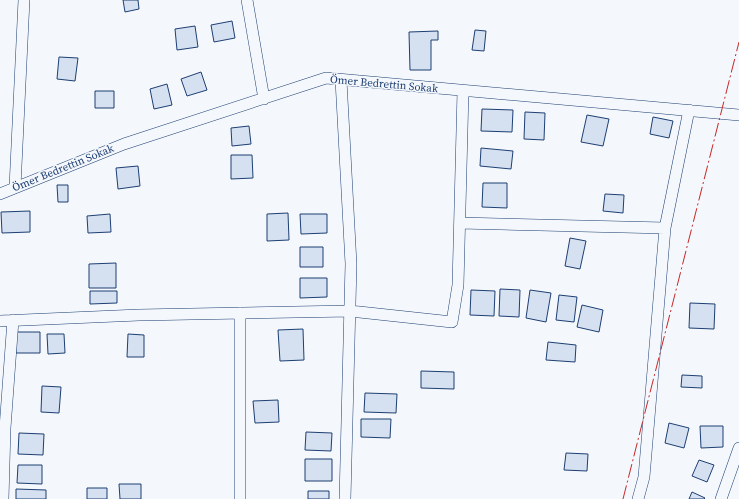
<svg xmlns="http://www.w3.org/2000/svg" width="739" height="499" viewBox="0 0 739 499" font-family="'Source Serif 4',serif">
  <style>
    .building { fill: #d5e0f0; stroke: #1d3f73 }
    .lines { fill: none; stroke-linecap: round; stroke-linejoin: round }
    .minor-casing { stroke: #1d3f73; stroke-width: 12 }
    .minor { stroke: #f4f7fb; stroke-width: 11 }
    .power { stroke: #c62828; stroke-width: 1; stroke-dasharray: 14 3 2 3; stroke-linecap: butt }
    .labels { text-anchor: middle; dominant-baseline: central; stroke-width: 3; stroke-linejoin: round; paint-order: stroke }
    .street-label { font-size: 11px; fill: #1d3f73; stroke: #f4f7fb }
  </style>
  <rect width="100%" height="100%" fill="#f4f7fb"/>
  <path class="building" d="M123,0h15l1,9 -14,3z
    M232,21l3,17 -21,4 -3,-17z
    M195,26l3,21 -21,3 -2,-21z
    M475,30l11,1 -2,20 -12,-1z
    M438,31v9h-7v30h-21l-1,-38z
    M59,57l19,1 -3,23 -18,-2z
    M201,72l6,18 -20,6 -6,-17z
    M167,84l5,21 -18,4 -4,-20z
    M95,91h19v17h-19z
    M482,109l31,1 -1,22 -31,-1z
    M525,112l20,1 -1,27 -20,-1z
    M587,115l22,4 -6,27 -22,-4z
    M653,117l20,4 -4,17 -19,-4z
    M249,126l2,18 -19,2 -1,-18z
    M481,148l32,3 -2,18 -31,-3z
    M231,155h21l1,23 -22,1z
    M138,166l2,20 -22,3 -2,-21z
    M483,183h24v25l-25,-1z
    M57,185h11v17h-10z
    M605,194l19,1 -1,18 -20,-2z
    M30,211v21l-28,1 -1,-21z
    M288,213l1,27 -22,1v-27z
    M110,214l1,18 -23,1 -1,-17z
    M300,214h27v19l-26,1z
    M570,238l16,3 -6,28 -15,-3z
    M300,247h23v20h-23z
    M116,263v25h-27v-24z
    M300,278h27v19l-27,1z
    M500,289l20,1 -1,27 -20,-1z
    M471,290l24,1 -1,25 -24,-1z
    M530,290l21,3 -5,29 -20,-4z
    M90,291h27v12l-27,1z
    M559,295l18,2 -3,25 -18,-2z
    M690,303l25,1 -1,25 -25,-1z
    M582,305l21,5 -4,22 -22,-5z
    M303,329l1,31 -24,1 -2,-31z
    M16,332h24v21h-24z
    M47,334h17l1,19 -17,1z
    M128,334l16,1v22h-17z
    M548,342l28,3 -1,17 -29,-2z
    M421,371l33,1v17l-33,-1z
    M682,375l20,1v12l-21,-1z
    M42,386l19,1 -2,26 -18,-1z
    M365,393l32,1 -1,19 -32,-1z
    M278,400l1,22 -24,1 -2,-22z
    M361,419h30l-1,19 -29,-1z
    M669,423l20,5 -5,20 -19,-5z
    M700,426h23v21l-22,1z
    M306,432l26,1 -1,18 -26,-1z
    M19,433l25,1 -1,21 -25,-1z
    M566,453l22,1 -1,17 -23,-1z
    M305,459h27v22h-27z
    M699,460l15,5 -7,17 -15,-6z
    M18,465h24v19l-25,-1z
    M119,484h22v15h-21z
    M87,488h20v11h-20z
    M16,489l30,1v9h-30z
    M308,491h21v8h-21z
    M692,492l13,6 -1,1h-15z"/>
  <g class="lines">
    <g class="minor-casing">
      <path id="minor" d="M247,0l17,99
        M341,80l10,184 -6,235
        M15,187l9,-187
        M0,194l124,-50 202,-66 413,37
        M460,223l205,5
        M240,313v186
        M0,321l139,-6 211,-4 102,11 6,-37 5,-194
        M3,499l2,-71 8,-108
        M638,499l6,-22 21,-249 24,-118
        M721,499l18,-51"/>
    </g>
    <use href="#minor" class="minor"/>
    <path class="power" d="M623,499l116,-457"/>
  </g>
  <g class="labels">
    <g class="street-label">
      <text transform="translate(384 84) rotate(5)">Ömer Bedrettin Sokak</text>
      <text transform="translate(63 168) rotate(-22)">Ömer Bedrettin Sokak</text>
    </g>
  </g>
</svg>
